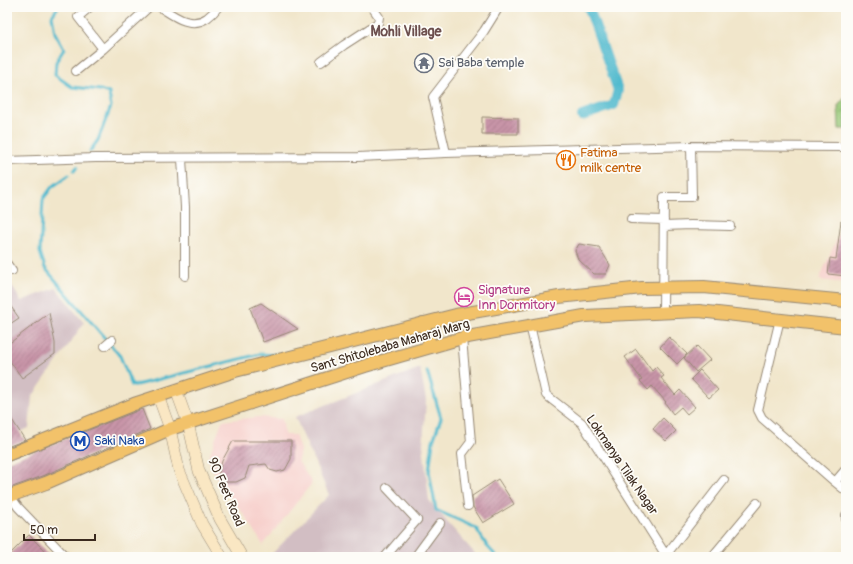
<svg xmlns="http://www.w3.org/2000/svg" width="853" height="564" viewBox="0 0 853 564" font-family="Pangolin,sans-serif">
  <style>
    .built { fill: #f7d0cc }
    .industrial { fill: #d2bec3 }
    .park { fill: url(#park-crowns); stroke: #69784a }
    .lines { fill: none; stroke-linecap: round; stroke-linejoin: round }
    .stream { stroke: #50b9cd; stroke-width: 3 }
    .canal { stroke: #50b9cd; stroke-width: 10 }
    .building { fill: url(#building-hatch) }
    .street-casing { stroke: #968874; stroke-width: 10 }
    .secondary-casing { stroke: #968874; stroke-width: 12 }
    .primary-casing { stroke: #968874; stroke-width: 14 }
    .street { stroke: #fff; stroke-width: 8 }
    .secondary { stroke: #fae7c3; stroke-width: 11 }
    .primary { stroke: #f2c26a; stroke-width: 12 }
    .labels { text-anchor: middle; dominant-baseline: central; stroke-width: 3.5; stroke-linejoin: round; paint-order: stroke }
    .worship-label { font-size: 13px; fill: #5b616d; stroke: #fdfcf7; text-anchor: start }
    .food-label { font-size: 13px; fill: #c56008; stroke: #fdfcf7; text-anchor: start }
    .hotel-label { font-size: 13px; fill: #b23c85; stroke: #fdfcf7; text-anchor: start }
    .street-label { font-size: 13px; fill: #3b2a1e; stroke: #fdfcf7 }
    .transit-label { font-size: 13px; fill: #164399; stroke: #fdfcf7; text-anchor: start }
    .neighbourhood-label { font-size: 14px; font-weight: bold; fill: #6c4f4e; stroke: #fdfcf7 }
  </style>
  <defs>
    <pattern id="park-crowns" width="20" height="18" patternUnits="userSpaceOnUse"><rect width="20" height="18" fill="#97c776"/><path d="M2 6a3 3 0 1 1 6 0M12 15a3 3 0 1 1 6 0" fill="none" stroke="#7ca260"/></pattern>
    <pattern id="building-hatch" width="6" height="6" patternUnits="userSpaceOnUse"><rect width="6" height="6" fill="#c894a8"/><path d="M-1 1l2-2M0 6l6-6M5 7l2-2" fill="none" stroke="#a47988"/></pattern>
  </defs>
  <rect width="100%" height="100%" fill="#fdfcf7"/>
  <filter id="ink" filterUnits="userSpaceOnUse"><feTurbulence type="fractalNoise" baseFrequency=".025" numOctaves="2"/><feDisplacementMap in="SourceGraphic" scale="8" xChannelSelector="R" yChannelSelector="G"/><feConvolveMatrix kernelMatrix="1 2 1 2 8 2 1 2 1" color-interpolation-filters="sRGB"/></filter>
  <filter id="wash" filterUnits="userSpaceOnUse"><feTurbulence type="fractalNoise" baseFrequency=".012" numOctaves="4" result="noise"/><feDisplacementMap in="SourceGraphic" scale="16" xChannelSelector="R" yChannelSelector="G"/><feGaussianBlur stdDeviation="0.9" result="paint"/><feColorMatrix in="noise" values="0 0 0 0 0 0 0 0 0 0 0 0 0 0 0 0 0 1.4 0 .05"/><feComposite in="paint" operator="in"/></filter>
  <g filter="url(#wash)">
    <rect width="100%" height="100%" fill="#f1e6cb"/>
    <path class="built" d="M842,227h4v56l-27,-3z
      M259,417l23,2 3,16h10l5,15 -2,11 14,22 -49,62 -18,-29 -25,-32 -12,-25 14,-38z"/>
    <path class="industrial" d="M7,278l14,23 35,-13 28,35 -52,74 -3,31 -22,9z
      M420,368l6,32 -3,44 6,56 18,22 31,35h-209l60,-62 -34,-78z"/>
    <path class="park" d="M846,96v33h-7l-1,-23z"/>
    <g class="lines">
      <path class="stream" d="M58,7l-6,9 3,17 9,16 -8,13 -1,13 17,12 28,3 9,3 2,13 -13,34 -8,11
        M74,171l3,-4
        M69,175l-17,12 -9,12 -3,53 5,16 75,88 12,30 128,-32 17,1
        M427,371l14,47 -8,23 -4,30 7,39 40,18 11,18 10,11"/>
      <path class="canal" d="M582,116l32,-11 4,-15 -28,-79 -2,-4"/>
    </g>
    <g id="blocks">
      <path class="building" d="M482,117l36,1v16h-36z
        M841,221l5,1v54l-18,-2 2,-16 6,1z
        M579,244l20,3 11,18 -4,9h-12l-16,-15 -3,-8z
        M7,301l12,17 -12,8z
        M261,303l37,26 -35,13 -13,-34z
        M49,313l6,30v11l-33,24 -15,-21v-12z
        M669,337l18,17 -10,10 -17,-17z
        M697,346l13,14 -14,12 -12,-14z
        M636,349l16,22 4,-4 8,9 -3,2 14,17 5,-5 15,17 -8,7 -6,-7 -8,7 -8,-11 1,-1 -14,-16 -4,4 -8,-9 2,-1 -17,-23z
        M700,370l18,20 -9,8 -18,-19z
        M142,409l8,20 -107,47 -36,13v-27z
        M7,412l18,28 -18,7z
        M663,418l13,13 -10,10 -13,-12z
        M233,441h58v18l-6,11 -8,2 -7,-2 -4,-6 -17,2 -4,12 -9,4h-10l-8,-6 4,-15z
        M498,479l16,25 -31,19 -10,-16 -1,-11z
        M29,535l22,22h-44z"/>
    </g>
  </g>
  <g filter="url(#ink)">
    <use href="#blocks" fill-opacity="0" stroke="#968874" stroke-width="1"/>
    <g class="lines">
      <g class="street-casing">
        <path id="street" d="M90,7l-12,10 25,32
          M160,7c14,9 30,22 47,11 4,-3 8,-7 11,-11
          M321,62l23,-17 34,-22 1,-6 -7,-10
          M76,71l27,-22 46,-42
          M446,153l-13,-56 51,-66 15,-24
          M182,159l3,48v69
          M7,161l89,-3 262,-1 88,-4 245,-7 155,1
          M631,219l33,1
          M664,226l27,-1 39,1
          M7,264l5,7
          M663,312l1,-115h28l-1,-51
          M780,319l-22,91 4,8 73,64 11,9
          M530,325l16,70 36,28 85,134
          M462,338l9,104 -9,12 6,52
          M105,346l7,-6
          M835,482l11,-13
          M10,496l8,11 48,50
          M846,515v4
          M666,555l58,-75
          M385,557l32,-37 -30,-32
          M415,557l25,-34
          M712,557l45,-54"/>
      </g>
      <g class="secondary-casing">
        <path id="secondary" d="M176,390l12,33 11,48 21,48 22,38
          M158,396l12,33 9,41 23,54 20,33"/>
      </g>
      <g class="primary-casing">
        <path id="primary" d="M423,323l8,24
          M7,455l127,-51 101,-33 221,-56 103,-18 83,-9 62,-1 142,14
          M7,497l39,-14 124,-54 195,-63 97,-28 122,-22 115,-5 147,16"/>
      </g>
      <use href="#street" class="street"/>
      <use href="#secondary" class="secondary"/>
      <use href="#primary" class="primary"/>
    </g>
  </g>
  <defs>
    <g id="temple-ring" transform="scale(1)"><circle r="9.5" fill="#fdfcf7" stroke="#6b7280" stroke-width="1.5"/><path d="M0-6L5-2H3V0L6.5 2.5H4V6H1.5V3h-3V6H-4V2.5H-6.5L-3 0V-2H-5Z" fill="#6b7280"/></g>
    <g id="restaurant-ring" transform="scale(1)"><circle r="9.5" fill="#fdfcf7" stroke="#e8710a" stroke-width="1.5"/><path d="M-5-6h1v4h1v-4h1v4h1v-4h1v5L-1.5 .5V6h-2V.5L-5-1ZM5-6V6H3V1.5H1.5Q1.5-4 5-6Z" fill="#e8710a"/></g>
    <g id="hotel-ring" transform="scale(1)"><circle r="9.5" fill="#fdfcf7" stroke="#d1479c" stroke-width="1.5"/><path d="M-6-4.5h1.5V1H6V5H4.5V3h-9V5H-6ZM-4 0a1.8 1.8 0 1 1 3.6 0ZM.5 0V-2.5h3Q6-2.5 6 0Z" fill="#d1479c"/></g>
    <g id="metro-ring" transform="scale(1)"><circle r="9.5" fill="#fdfcf7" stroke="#1a4fb4" stroke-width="1.5"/><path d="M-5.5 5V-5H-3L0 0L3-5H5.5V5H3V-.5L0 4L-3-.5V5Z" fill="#1a4fb4"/></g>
  </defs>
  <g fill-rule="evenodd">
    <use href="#temple-ring" x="424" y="63"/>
    <use href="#restaurant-ring" x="566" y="160"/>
    <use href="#hotel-ring" x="464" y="297"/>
    <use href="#metro-ring" x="80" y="441"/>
  </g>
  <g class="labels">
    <g class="worship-label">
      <text x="438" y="63">Sai Baba temple</text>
    </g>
    <g class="food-label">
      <text x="580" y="153">Fatima<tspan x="580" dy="15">milk centre</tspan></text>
    </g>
    <g class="hotel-label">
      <text x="478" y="290">Signature<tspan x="478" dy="15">Inn Dormitory</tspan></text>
    </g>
    <g class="street-label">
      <text transform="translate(390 346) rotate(-16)">Sant Shitolebaba Maharaj Marg</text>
      <text transform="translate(622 465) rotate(56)">Lokmanya Tilak Nagar</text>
      <text transform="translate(226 492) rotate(67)">90 Feet Road</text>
    </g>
    <g class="transit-label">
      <text x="94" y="441">Saki Naka</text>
    </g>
    <g class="neighbourhood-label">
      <text x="406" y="31">Mohli Village</text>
    </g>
  </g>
  <rect width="853" height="564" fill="none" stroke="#fdfcf7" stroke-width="24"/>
  <path d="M24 534v6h71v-6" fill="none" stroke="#3b2a1e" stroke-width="2"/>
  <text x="30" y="534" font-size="12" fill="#3b2a1e" stroke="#fdfcf7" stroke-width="3" paint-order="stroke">50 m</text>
</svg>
